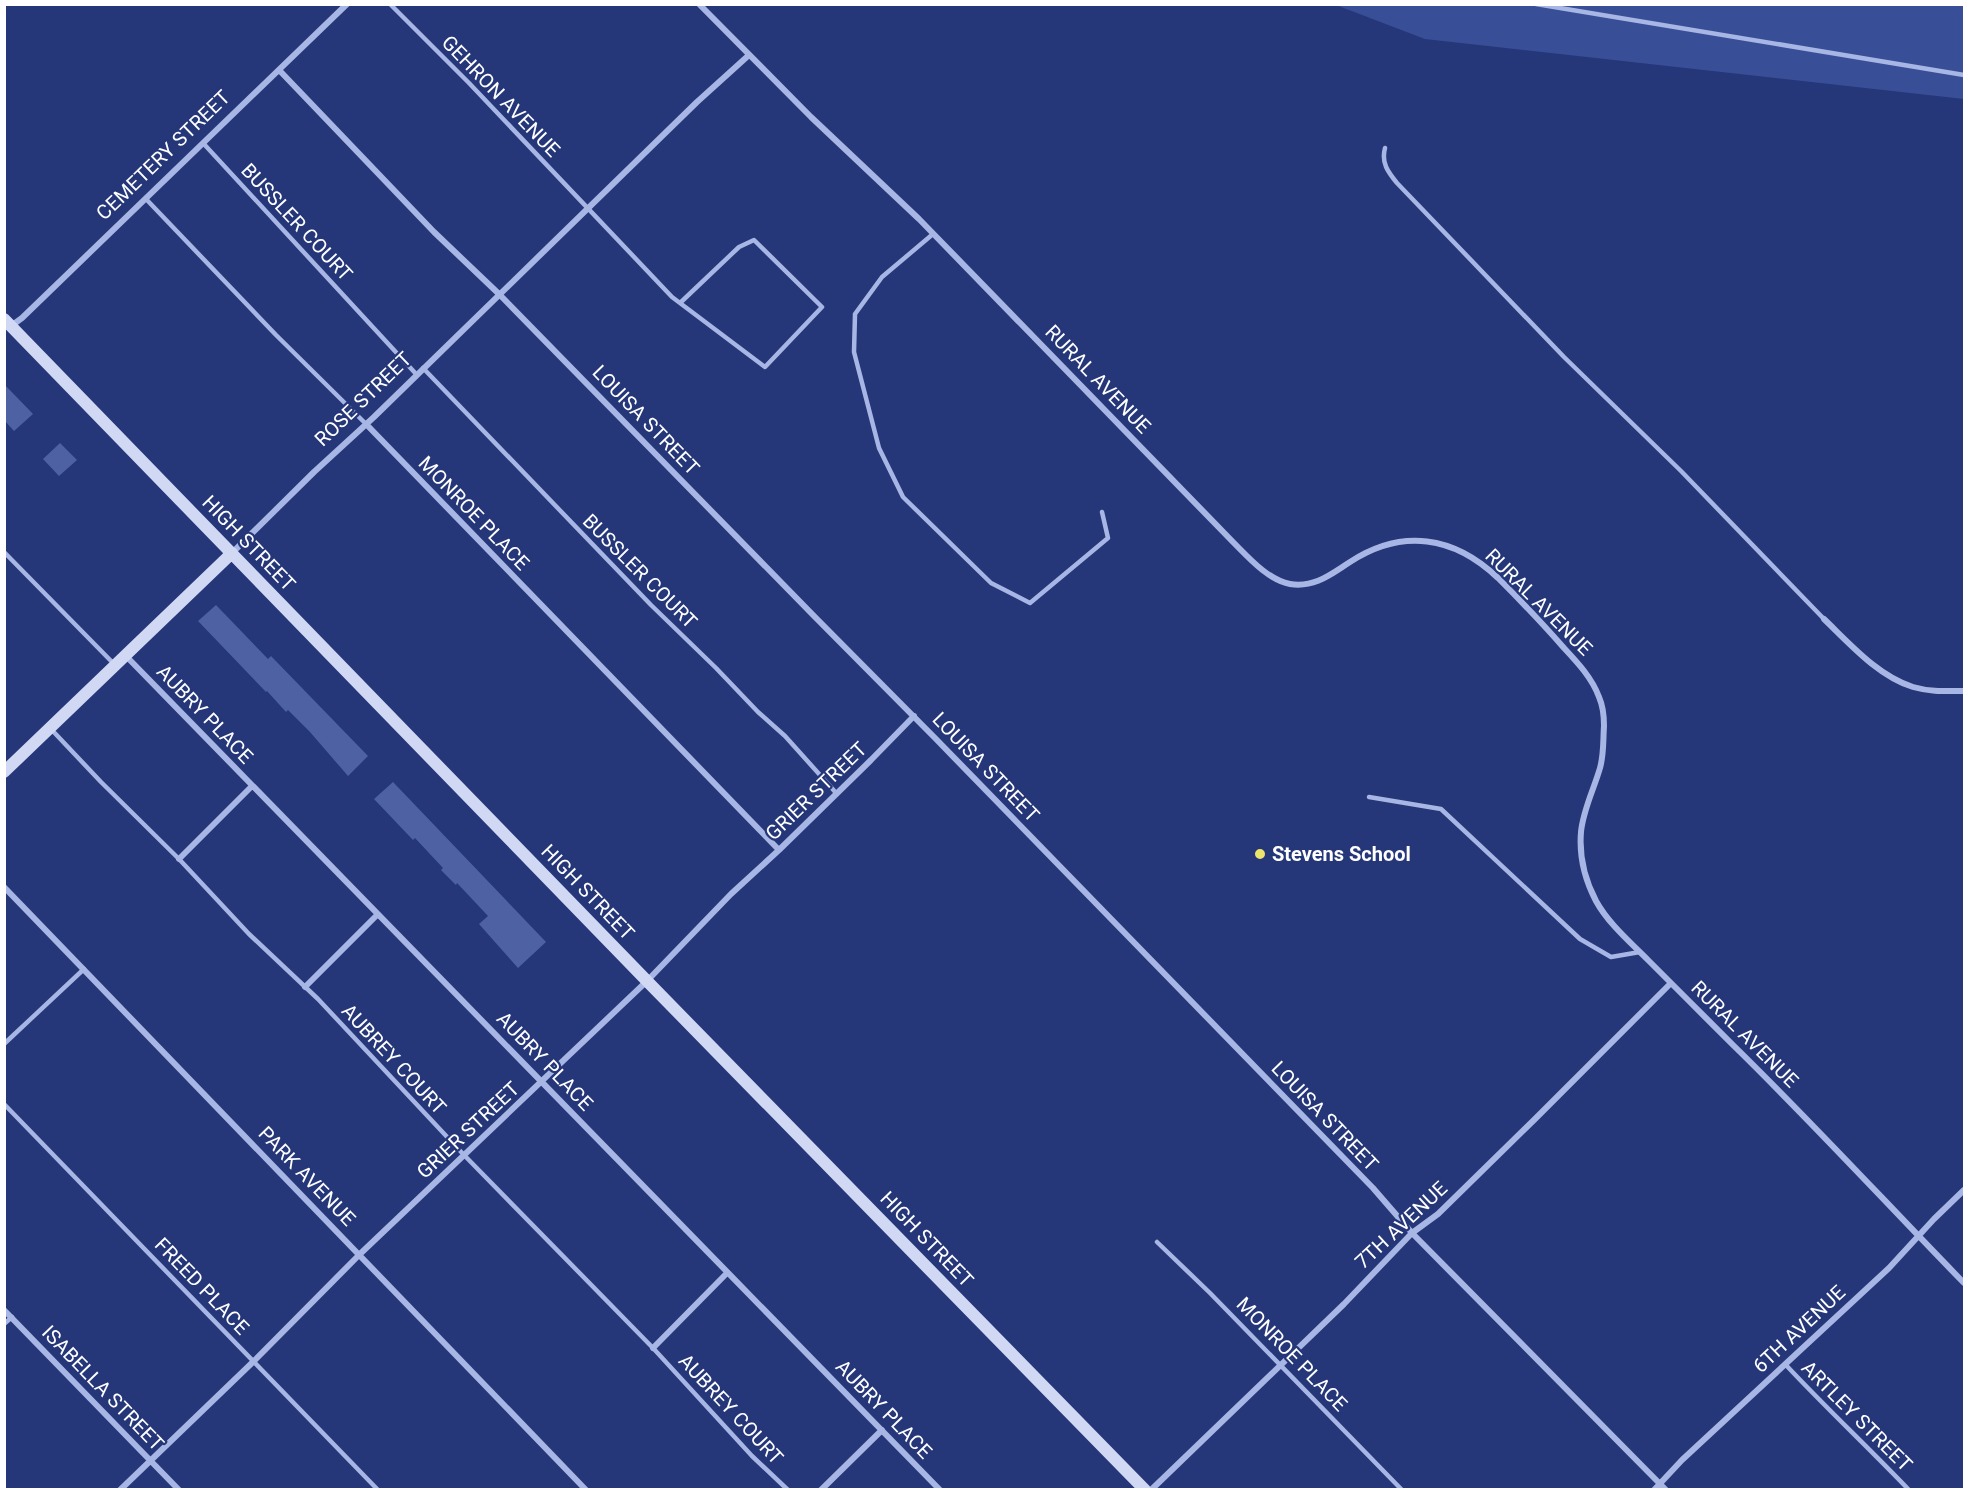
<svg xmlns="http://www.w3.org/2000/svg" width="1969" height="1494" viewBox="0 0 1969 1494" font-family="Roboto,sans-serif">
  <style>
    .green { fill: #384f97 }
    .building { fill: #4d61a3 }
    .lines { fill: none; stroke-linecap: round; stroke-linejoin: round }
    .lane { stroke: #a7b6e4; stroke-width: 4.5 }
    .street { stroke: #a7b6e4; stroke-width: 6 }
    .secondary { stroke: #d0d8f4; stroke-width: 12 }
    .poi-dot { fill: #ede46c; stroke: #253779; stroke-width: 2 }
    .labels { text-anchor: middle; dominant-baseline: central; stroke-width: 4.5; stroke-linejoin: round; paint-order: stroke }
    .street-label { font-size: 20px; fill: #fff; stroke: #253779 }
    .poi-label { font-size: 20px; font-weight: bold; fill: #fff; stroke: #253779; text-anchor: start }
  </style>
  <rect width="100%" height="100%" fill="#253779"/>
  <path class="green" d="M1336,5h628v94l-539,-60z"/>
  <path class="building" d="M4,384l29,30 -19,17 -10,-11z
    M60,443l17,17 -18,16 -16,-17z
    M216,605l52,54 3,-3 97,100 -20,20 -38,-44 -22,-22 -2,2 -19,-21 -1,1 -68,-71z
    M393,782l153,160 -28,26 -39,-44 9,-8 -31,-33 -1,2 -15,-15 2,-2 -28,-30 -2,2 -39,-41z"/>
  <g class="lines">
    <path class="lane" d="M390,4l79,79 203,214 93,70 57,-60 -68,-67 -15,7 -59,56
      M1536,4l428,71
      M203,143l214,232
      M1385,148c-4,15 3,24 12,35l167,174 117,114 143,148
      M146,199l130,136 90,89
      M933,234l-51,43 -27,37 -1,38 25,96 24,49 88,86 39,20 78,-65 -6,-26
      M423,368l228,237 65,63 42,44 27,24 52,58
      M4,552l110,112
      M50,728l51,54 78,77 70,75 69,65 146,156 189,193 99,108 36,34
      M1369,797l72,12 139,130 31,18 29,-5
      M4,1044l80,-75
      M4,1104l374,386
      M1157,1242l53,51 192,197
      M4,1324l8,-7
      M1785,1364c40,43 83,83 124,126"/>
    <path class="street" d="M699,4l112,113 108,102 314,323c15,15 35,38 57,42 25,4 41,-10 60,-22 52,-34 104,-26 148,16 23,23 45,46 66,70 14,15 28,30 35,49 4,9 5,19 5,29 -1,14 0,28 -4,42 -6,21 -17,42 -19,64 -2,24 4,48 15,69 12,22 34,41 52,59 28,28 57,57 85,85 79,77 154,159 231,238
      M280,71l154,161 65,62 316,323 120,121 438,450 39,45 254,257
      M11,326l11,-8 325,-314
      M366,424l413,426
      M232,553l82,-81 60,-55 323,-315 52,-47
      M1824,619c26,25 54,57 89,68 17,5 34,4 51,4
      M125,655l815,835
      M179,859l73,-73
      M4,887l582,603
      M305,987l72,-72
      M4,1310l175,180
      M653,1348l74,-75
      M120,1490l134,-129 106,-107 287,-273 84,-87 48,-44 92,-90 43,-44
      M821,1490l61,-60
      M1151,1490l193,-186 68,-71 26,-19 97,-95 136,-136
      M1654,1490l28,-30 207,-192 45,-49 30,-29"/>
    <path class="secondary" d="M4,319l643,662 498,509
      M4,772l228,-219"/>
  </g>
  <circle class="poi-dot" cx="1260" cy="854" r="6"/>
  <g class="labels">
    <g class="street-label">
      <text transform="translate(501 96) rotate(46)">GEHRON AVENUE</text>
      <text transform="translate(163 155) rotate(-44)">CEMETERY STREET</text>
      <text transform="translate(297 222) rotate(47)">BUSSLER COURT</text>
      <text transform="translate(1098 379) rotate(46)">RURAL AVENUE</text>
      <text transform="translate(363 399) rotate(-44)">ROSE STREET</text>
      <text transform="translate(646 420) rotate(46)">LOUISA STREET</text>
      <text transform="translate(474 513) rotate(46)">MONROE PLACE</text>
      <text transform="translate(249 543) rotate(46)">HIGH STREET</text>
      <text transform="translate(640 571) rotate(45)">BUSSLER COURT</text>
      <text transform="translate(1539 602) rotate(45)">RURAL AVENUE</text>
      <text transform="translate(205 714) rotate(46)">AUBRY PLACE</text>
      <text transform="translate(986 767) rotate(46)">LOUISA STREET</text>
      <text transform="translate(816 791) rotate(-44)">GRIER STREET</text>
      <text transform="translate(588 892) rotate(46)">HIGH STREET</text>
      <text transform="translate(1745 1034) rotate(45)">RURAL AVENUE</text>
      <text transform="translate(394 1059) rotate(47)">AUBREY COURT</text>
      <text transform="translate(545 1061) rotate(46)">AUBRY PLACE</text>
      <text transform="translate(1325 1116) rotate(46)">LOUISA STREET</text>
      <text transform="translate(468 1130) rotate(-43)">GRIER STREET</text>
      <text transform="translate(307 1176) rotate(46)">PARK AVENUE</text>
      <text transform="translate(1401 1225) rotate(-43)">7TH AVENUE</text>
      <text transform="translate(927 1239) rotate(46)">HIGH STREET</text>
      <text transform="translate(202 1286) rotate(46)">FREED PLACE</text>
      <text transform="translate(1799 1329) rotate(-43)">6TH AVENUE</text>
      <text transform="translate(1292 1354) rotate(46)">MONROE PLACE</text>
      <text transform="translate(103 1388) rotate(46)">ISABELLA STREET</text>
      <text transform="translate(731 1409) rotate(47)">AUBREY COURT</text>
      <text transform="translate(884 1409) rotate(46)">AUBRY PLACE</text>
      <text transform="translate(1857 1416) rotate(45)">ARTLEY STREET</text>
    </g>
    <g class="poi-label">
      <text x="1272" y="854">Stevens School</text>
    </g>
  </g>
  <rect width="1969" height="1494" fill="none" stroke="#ffffff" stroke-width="12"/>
</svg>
